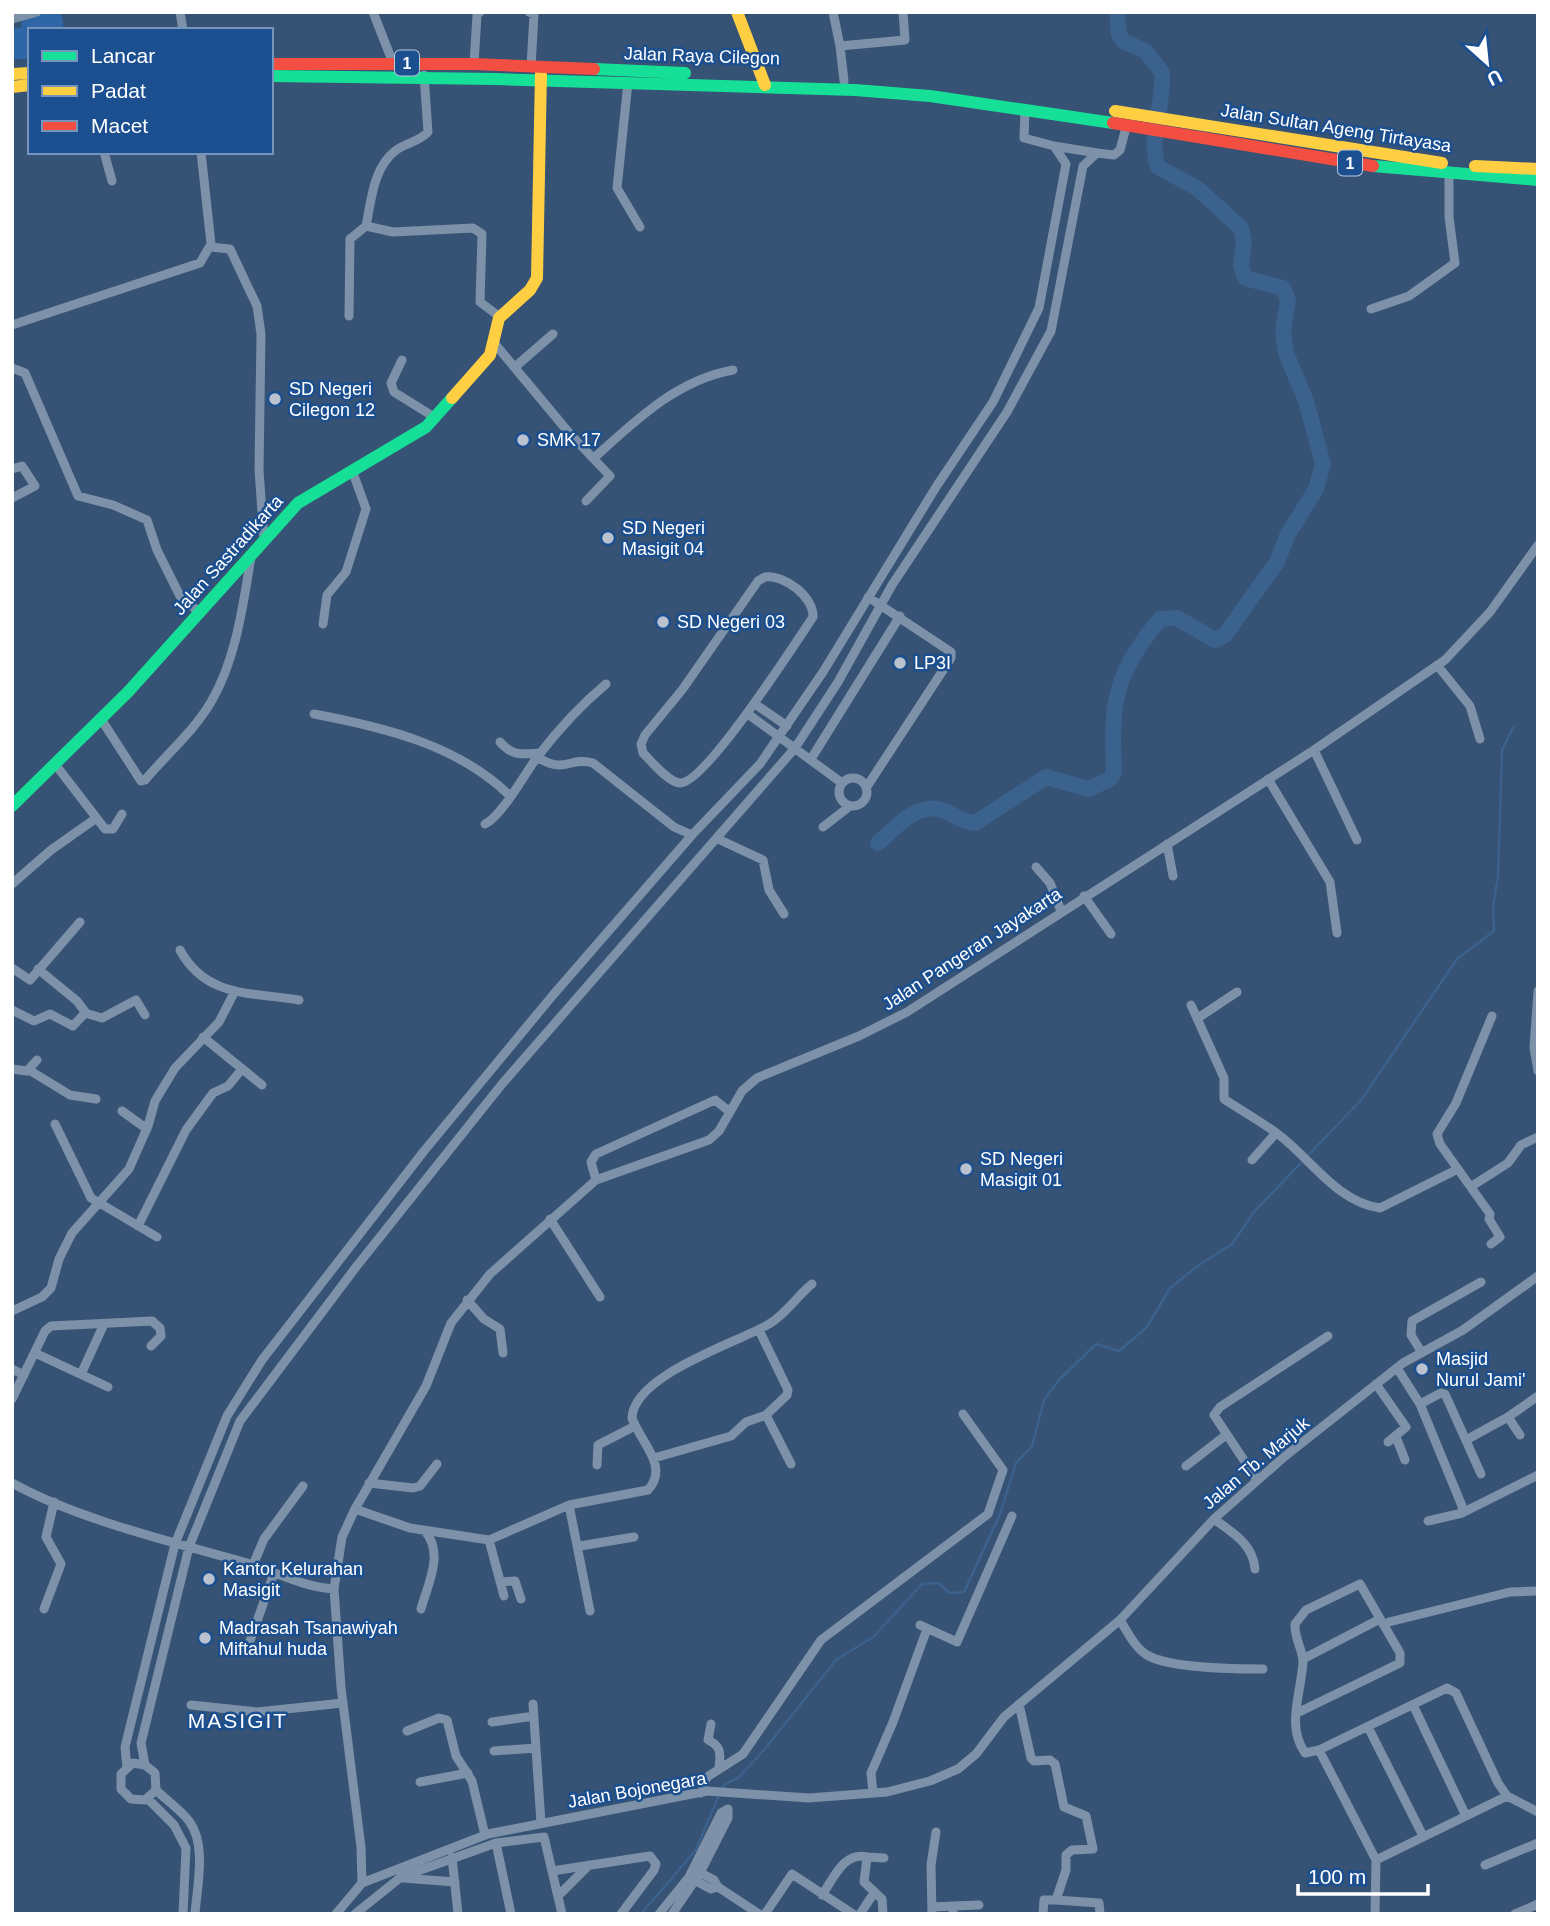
<svg xmlns="http://www.w3.org/2000/svg" width="1550" height="1926" viewBox="0 0 1550 1926" font-family="Arial,sans-serif">
  <style>
    .green { fill: #2f66a5 }
    .lines { fill: none; stroke-linecap: round; stroke-linejoin: round }
    .stream { stroke: #3b618d; stroke-width: 2.5 }
    .river { stroke: #3b618d; stroke-width: 16 }
    .street { stroke: #7d92a8; stroke-width: 9 }
    .fast { stroke: #16e098; stroke-width: 12 }
    .slow { stroke: #ffcf43; stroke-width: 12 }
    .jam { stroke: #f24e42; stroke-width: 12 }
    .poi-dot { fill: #b9c2ce; stroke: #1b4f8f; stroke-width: 2.5 }
    .labels { text-anchor: middle; dominant-baseline: central; stroke-width: 5; stroke-linejoin: round; paint-order: stroke }
    .shield { fill: #1b4f8f; stroke: #bbcadd; stroke-width: 2 }
    .shield-label { font-size: 16px; font-weight: bold; fill: #fff }
    .street-label { font-size: 18px; fill: #fff; stroke: #1b4f8f }
    .poi-label { font-size: 18px; fill: #fff; stroke: #1b4f8f; text-anchor: start }
    .quarter-label { font-size: 21px; letter-spacing: 2px; fill: #fff; stroke: #1b4f8f }
  </style>
  <rect width="100%" height="100%" fill="#365274"/>
  <path class="green" d="M50,12h11l3,18h-34v37l-3,-8h-15v-30l10,-2 -1,-7z"/>
  <g class="lines">
    <path class="stream" d="M722,1789l3,-5 13,-6 26,-28 72,-90 37,-23 49,-53 17,-1 10,10 15,-1 36,-78 16,-51 16,-17 12,-46 15,-20 37,-36 23,7 28,-24 23,-39 29,-23 33,-21 22,-32 108,-113 95,-140 37,-28 -1,-25 5,-29 4,-127 12,-24
      M641,1914l55,-64 23,-55"/>
    <path class="river" d="M878,843c18,-16 41,-43 67,-32 12,5 17,11 30,12l71,-46 43,12 21,-10 4,-7c-3,-71 0,-97 46,-153l17,-1 38,22 10,-5 52,-73 11,-28 28,-45 7,-25 -17,-63 -20,-48 -3,-22 5,-31 -5,-12 -38,-10 -4,-13 3,-24 -3,-13 -44,-40 -39,-21c-11,-29 7,-63 4,-95l-17,-21 -22,-10 -4,-7 -2,-22"/>
    <path class="street" d="M180,12l3,18
      M373,12l20,51
      M529,12l5,2 -3,53
      M833,12l7,34
      M12,19l25,-7
      M474,64l3,-49 3,-3
      M844,81l-4,-35 65,-6 -2,-28
      M628,82l-11,106 23,39
      M1054,146l43,7
      M104,152l8,29
      M366,226l27,6 80,-4 9,6 -2,68 20,15
      M210,247l20,2 27,57 4,28 -2,136 5,70
      M1371,309l38,-13 46,-33 -6,-46v-43
      M349,316l1,-77 16,-13c5,-24 7,-58 29,-75 10,-8 24,-9 33,-19l-4,-57
      M12,325l188,-62 11,-19 -10,-92
      M495,344l75,90 40,42 -24,25
      M402,360l-11,23 3,9 40,25
      M515,367l38,-33
      M12,368l13,5 53,123 35,9 34,15 10,30 23,46 20,17
      M595,457c41,-37 82,-77 138,-87
      M12,469l10,-3 13,20 -23,12
      M765,577c19,-3 49,20 48,40 -17,25 -108,167 -133,166 -12,-1 -29,-22 -37,-30l-2,-9 4,-9 37,-45 76,-109z
      M323,624l4,-29 19,-23 20,-63 -14,-39
      M1437,665l33,41 10,33
      M755,704l32,22
      M314,714c69,13 144,31 195,81
      M748,714l94,69
      M101,719l40,62 4,-1c21,-25 49,-49 66,-78 25,-42 32,-97 40,-145
      M500,742c13,15 23,12 40,11
      M1314,750l43,90
      M537,757c29,18 32,-1 56,6l81,64 18,8
      M811,759l89,-143
      M55,764l50,65h8l9,-15
      M839 792a14 14 0 1 1 28 0a14 14 0 1 1-28 0Z
      M1268,779l62,103 7,51
      M866,788l85,-130v-6l-83,-55
      M485,824c17,-8 40,-51 53,-68 20,-26 43,-51 68,-72
      M823,827l27,-21
      M718,839l45,21 6,30 15,24
      M1167,844l6,32
      M1036,867l14,16 11,28
      M12,884l39,-34 44,-31
      M1084,896l27,38
      M180,950c26,48 71,42 119,50
      M12,968l18,12 50,-58
      M38,969l39,32 9,12
      M1538,991l-4,57 4,23
      M1191,1005l33,73v21c18,12 38,23 55,36 32,24 58,67 101,73l78,-39
      M12,1010l22,11 16,-7 23,12 12,-13 17,5 34,-18 9,15
      M1198,1018l39,-26
      M203,1037l59,48
      M12,1069l15,2 10,-11
      M29,1070l41,25 26,4
      M122,1111l25,18
      M55,1124l36,74 66,39
      M1252,1160l24,-27
      M596,1180l-5,-18 5,-8 119,-54 15,12
      M1472,1186l36,-23 13,-18 17,-8
      M550,1219l50,78
      M138,1226l48,-96 27,-37 15,-7 14,-17
      M1491,1244l9,-7 -11,-18 1,-5 -50,-70 -3,-10 19,-31 36,-87
      M467,1300l17,19 16,10 3,24
      M12,1311l30,-14 9,-9 8,-29 13,-26 57,-64 19,-43 7,-25 20,-33 44,-46 16,-31
      M35,1353l73,34
      M1422,1353l-11,-18 1,-14 69,-39
      M1397,1368l23,36 42,102v7l-34,8
      M12,1369l12,6
      M81,1374l22,-48
      M1376,1384l30,43 -18,15
      M12,1399l33,-68 6,-5 101,-5 8,7 1,8 -10,10
      M1420,1404l21,-11 4,1 36,80
      M766,1415l25,49
      M1508,1417l12,18
      M1396,1437l9,23
      M1466,1440l42,-23 30,-21
      M654,1458l77,-22 15,-14 20,-7 21,-20 1,-5 -29,-60
      M597,1465l1,-20 37,-19
      M1186,1466l40,-31
      M1257,1480l-43,-65 6,-8 108,-71
      M12,1483c67,37 161,59 235,80 30,9 55,24 87,26
      M369,1483l44,5 7,-2 17,-22
      M569,1505l21,106
      M355,1509l55,19 79,12 80,-35 79,-15c22,-24 -8,-48 -16,-72 1,-43 105,-75 137,-94 16,-9 28,-28 43,-40
      M1462,1513l76,-38
      M1214,1519c19,14 39,25 41,50
      M489,1540l15,56
      M580,1546l54,-9
      M253,1565l11,-26 39,-53
      M500,1582l15,-1 6,18
      M44,1609l17,-45 -15,-27 8,-35
      M421,1609c7,-26 24,-56 3,-79
      M1120,1620c7,11 15,28 27,35 22,13 89,14 116,14
      M1389,1622l121,-30 28,-1
      M920,1625l37,17 55,-126
      M250,1641l24,-68
      M1303,1659l77,-40
      M533,1704l8,119
      M1019,1704l12,54 3,3 16,-1 5,4 9,43 22,9 7,33 -21,1 -6,5v15l-10,30h-12l-1,14
      M191,1705l66,7 86,-9
      M1413,1705l53,111
      M1297,1713l103,-50v-10l-40,-69 -54,26 -11,14c-1,14 8,26 8,38 -2,32 -17,64 2,91l14,-3
      M492,1722l42,-6
      M711,1724l-3,16c15,7 12,15 11,29
      M1368,1727l55,109
      M407,1731l32,-13 8,2 9,36 16,25 13,54
      M494,1751l42,-3
      M145,1765l-12,-2 -12,11v15l10,10 14,1 11,-10 -1,-17 -10,-8 -4,-22 48,-196 51,-126 116,-154 146,-183 293,-336 43,-66 54,-97 115,-173 44,-81 32,-165 14,-13 17,2 6,-5 7,-26
      M127,1768l-2,-21 50,-203 52,-128 35,-56 162,-209 129,-156 139,-160 68,-71 63,-92 113,-185 57,-85 46,-94 27,-144 -12,-18 -30,-8 1,-28
      M420,1782l48,-9
      M156,1790c10,10 24,19 33,31 18,24 8,65 6,93
      M701,1793l6,-16 36,-23 78,-114 167,-126 15,-44 -40,-56
      M873,1793l-2,-20 22,-51 34,-93
      M147,1798l27,27 12,23 -3,66
      M496,1843l48,-6 18,77
      M452,1857l6,57
      M867,1857l17,1
      M1376,1860l131,-64
      M1485,1865l53,-22
      M695,1870l19,10 4,7 41,27
      M552,1871l98,-15 6,8 -2,6 -33,44
      M403,1878l52,4
      M690,1878l21,11 7,-2
      M362,1883l-1,-36 -20,-160 -7,-98 8,-52 13,-28 71,-123 25,-63 39,-49 106,-94 113,-40 10,-9 23,-40 15,-13 102,-42 48,-24 407,-262 131,-90 45,-48 48,-67
      M822,1895c12,-17 22,-44 45,-38l-3,25 18,17 1,15
      M558,1896l31,-31
      M1056,1900l43,3 1,11
      M953,1906l26,-1
      M932,1907l21,-1v8
      M336,1914l26,-31 126,-49 219,-43 102,7 78,-6 43,-11 28,-12 18,-15 28,-37 116,-97 95,-102 69,-61 119,-94 60,-33 75,-54
      M355,1914l46,-37 95,-34 15,71
      M659,1914l30,-37 32,-64 7,-4v9l-28,55 -28,41
      M765,1914l27,-40 61,40
      M860,1914l14,-21
      M932,1914l-1,-49 5,-33
      M1375,1914l1,-54 -57,-110 128,-62 9,5 42,90 9,13 31,16
      M1515,1914l23,-10"/>
    <path class="fast" d="M594,69l91,4
      M271,76l224,3 360,11 75,6 183,27
      M1373,166l165,14
      M12,806l116,-114 170,-189 128,-76 26,-29"/>
    <path class="slow" d="M737,12l28,73
      M12,74l18,-1
      M12,87l18,-2
      M1115,111l327,52
      M1475,166l63,3
      M452,398l38,-43 9,-37 31,-28 7,-12 4,-206"/>
    <path class="jam" d="M271,64h203l120,5
      M1113,123l260,43"/>
  </g>
  <g class="poi-dot">
    <circle cx="275" cy="399" r="7"/>
    <circle cx="523" cy="440" r="7"/>
    <circle cx="608" cy="538" r="7"/>
    <circle cx="663" cy="622" r="7"/>
    <circle cx="900" cy="663" r="7"/>
    <circle cx="966" cy="1169" r="7"/>
    <circle cx="1422" cy="1369" r="7"/>
    <circle cx="209" cy="1579" r="7"/>
    <circle cx="205" cy="1638" r="7"/>
  </g>
  <g class="labels">
    <g class="shield">
      <rect x="395" y="50.5" width="24" height="25" rx="5"/>
      <rect x="1338" y="150.5" width="24" height="25" rx="5"/>
    </g>
    <g class="shield-label">
      <text x="407" y="63">1</text>
      <text x="1350" y="163">1</text>
    </g>
    <g class="street-label">
      <text transform="translate(702 56) rotate(2)">Jalan Raya Cilegon</text>
      <text transform="translate(1336 128) rotate(9)">Jalan Sultan Ageng Tirtayasa</text>
      <text transform="translate(228 555) rotate(-48)">Jalan Sastradikarta</text>
      <text transform="translate(972 949) rotate(-33)">Jalan Pangeran Jayakarta</text>
      <text transform="translate(1256 1463) rotate(-40)">Jalan Tb. Marjuk</text>
      <text transform="translate(637 1790) rotate(-10)">Jalan Bojonegara</text>
    </g>
    <g class="poi-label">
      <text x="289" y="389">SD Negeri<tspan x="289" dy="21">Cilegon 12</tspan></text>
      <text x="537" y="440">SMK 17</text>
      <text x="622" y="528">SD Negeri<tspan x="622" dy="21">Masigit 04</tspan></text>
      <text x="677" y="622">SD Negeri 03</text>
      <text x="914" y="663">LP3I</text>
      <text x="980" y="1159">SD Negeri<tspan x="980" dy="21">Masigit 01</tspan></text>
      <text x="1436" y="1359">Masjid<tspan x="1436" dy="21">Nurul Jami'</tspan></text>
      <text x="223" y="1569">Kantor Kelurahan<tspan x="223" dy="21">Masigit</tspan></text>
      <text x="219" y="1628">Madrasah Tsanawiyah<tspan x="219" dy="21">Miftahul huda</tspan></text>
    </g>
    <g class="quarter-label">
      <text x="238" y="1720">MASIGIT</text>
    </g>
  </g>
  <rect width="1550" height="1926" fill="none" stroke="#ffffff" stroke-width="28"/>
  <rect x="28" y="28" width="245" height="126" fill="#1b4f8f" stroke="#7695bc" stroke-width="2"/>
  <rect x="42" y="51" width="35" height="10" fill="#16e098" stroke="#7695bc" stroke-width="2"/>
  <text x="91" y="63" font-size="21" fill="#ffffff">Lancar</text>
  <rect x="42" y="86" width="35" height="10" fill="#ffcf43" stroke="#7695bc" stroke-width="2"/>
  <text x="91" y="98" font-size="21" fill="#ffffff">Padat</text>
  <rect x="42" y="121" width="35" height="10" fill="#f24e42" stroke="#7695bc" stroke-width="2"/>
  <text x="91" y="133" font-size="21" fill="#ffffff">Macet</text>
  <g transform="translate(1487 63) rotate(153)" stroke="#1b4f8f" stroke-width="5" paint-order="stroke">
  <path d="M0-5L12 26L0 18L-12 26Z" fill="#ffffff"/>
  <text y="-10" font-size="19" font-weight="bold" text-anchor="middle" fill="#ffffff">U</text>
  </g>
  <path d="M1298 1884v10h130v-10" fill="none" stroke="#ffffff" stroke-width="3.5"/>
  <text x="1308" y="1884" font-size="21" fill="#ffffff" stroke="#1b4f8f" stroke-width="5" paint-order="stroke">100 m</text>
</svg>
